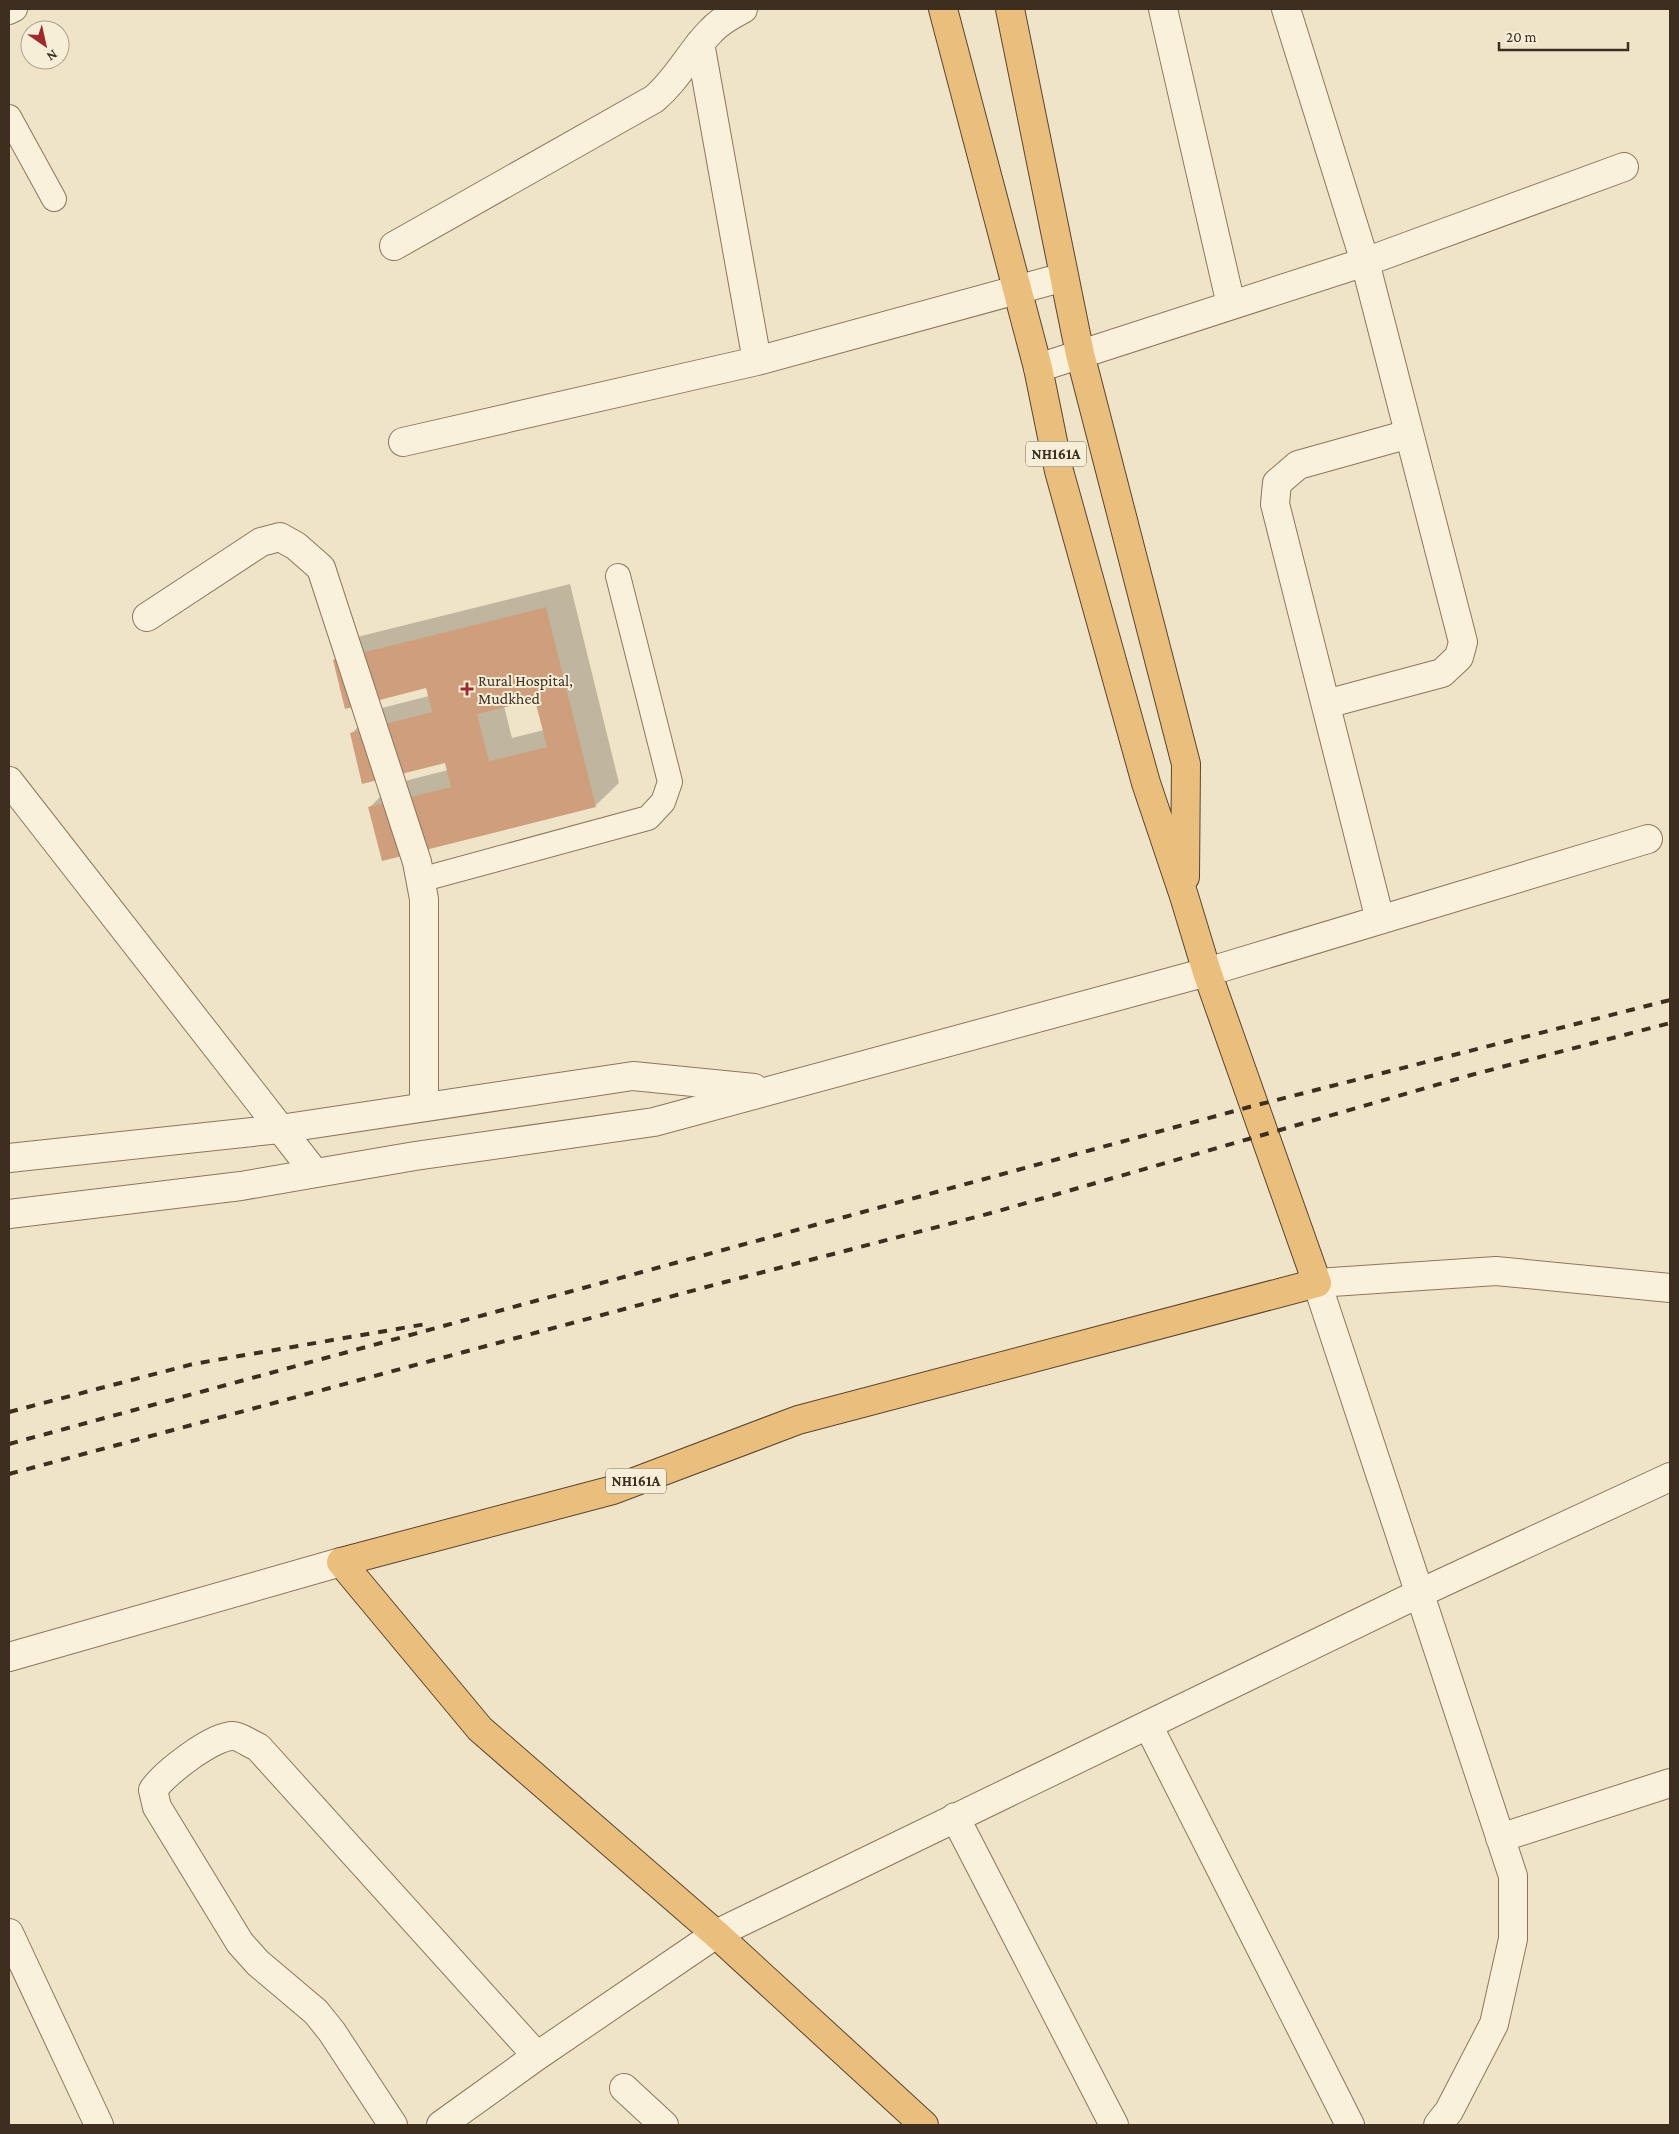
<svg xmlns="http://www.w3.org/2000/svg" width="1679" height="2134" viewBox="0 0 1679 2134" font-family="'Crimson Pro',serif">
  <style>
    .shadow { fill: #0003; fill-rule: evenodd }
    .building { fill: #cf9f7d; fill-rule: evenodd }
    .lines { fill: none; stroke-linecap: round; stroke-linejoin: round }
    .service-casing { stroke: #8d765c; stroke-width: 26 }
    .minor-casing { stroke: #8d765c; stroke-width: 30 }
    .tertiary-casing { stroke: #8d765c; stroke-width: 30 }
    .trunk-casing { stroke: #5b4430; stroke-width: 30 }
    .service { stroke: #faf1dc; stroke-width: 24 }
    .minor { stroke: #faf1dc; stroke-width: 28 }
    .tertiary { stroke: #faf1dc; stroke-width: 28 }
    .trunk { stroke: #eabe7c; stroke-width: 28 }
    .rail { stroke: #3d2e20; stroke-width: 4; stroke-dasharray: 9 9; stroke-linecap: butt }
    .poi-dot { fill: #9e2a2b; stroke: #f7eed8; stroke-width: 2 }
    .labels { text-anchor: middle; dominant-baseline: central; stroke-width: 4; stroke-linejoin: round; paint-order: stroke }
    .shield { fill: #f7eed8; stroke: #756857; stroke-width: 1 }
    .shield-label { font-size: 15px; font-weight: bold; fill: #3d2e20 }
    .poi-label { font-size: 16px; fill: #3d2e20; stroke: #f7eed8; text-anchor: start }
  </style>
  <rect width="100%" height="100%" fill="#f0e4c8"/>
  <path class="shadow" d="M570,584l49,199 -24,23 -225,1 23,-23 55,-14 -2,-8 -95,-28 23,-24 55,-14 -2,-9 -93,-27 23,-23zM536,698l8,32 -32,8 -8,-32z"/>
  <path class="building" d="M546,607l50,200 -214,54 -14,-54 83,-20 -6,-24 -83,21 -12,-51 82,-21 -6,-24 -81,21 -12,-49zM535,700l12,47 -58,14 -12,-47z"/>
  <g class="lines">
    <g class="service-casing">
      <path id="service" d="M9,12l6,-3
        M9,117l45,82
        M420,880l228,-62 15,-16 7,-20 -52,-206"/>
    </g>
    <g class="minor-casing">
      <path id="minor" d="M1163,9l68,296
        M1286,9l79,253 98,380 -4,15 -17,16 -116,31
        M700,43l57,318
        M394,246l260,-147c24,-20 36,-47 57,-68 9,-10 20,-16 32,-22
        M1038,368l327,-106 259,-95
        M403,442l354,-81 307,-84
        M147,617l114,-75 19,-5 16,9 25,22 96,294 7,37v207
        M9,781l306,392
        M1380,920l-105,-416 2,-21 21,-18 111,-31
        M1207,972l441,-133
        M1317,1283l196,593v63l-19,85 -45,87 -11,14
        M9,1657l332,-95
        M1148,1725l202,400
        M955,1817l159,308
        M1500,1838l170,-55
        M9,1933l90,192
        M624,2088l40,37
        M393,2125l-61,-93 -16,-20 -58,-49 -18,-20 -83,-136 -4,-17c12,-17 59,-54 80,-54 7,0 17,8 25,11l279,309
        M441,2125l96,-69 179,-122 702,-340 252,-117"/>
    </g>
    <g class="tertiary-casing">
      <path id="tertiary" d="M9,1158l271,-29 353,-53 121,12
        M9,1214l232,-28 174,-30 239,-34 553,-150
        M1317,1283l179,-12 174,17"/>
    </g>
    <g class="trunk-casing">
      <path id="trunk" d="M1010,9l70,345 106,410 -1,113
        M924,2125l-208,-191 -236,-205 -139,-167 272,-72 185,-70 519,-137 -110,-311 -23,-76 -38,-113 -87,-312 -21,-103 -95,-359"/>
    </g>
    <use href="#service" class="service"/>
    <use href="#minor" class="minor"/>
    <use href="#tertiary" class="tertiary"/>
    <use href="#trunk" class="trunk"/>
    <path class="rail" d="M9,1412l184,-48 233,-40
      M9,1444l1244,-338 417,-106
      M9,1474l716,-192 270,-70 476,-137 199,-52"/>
  </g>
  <path class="poi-dot" d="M464.5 681.5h5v5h5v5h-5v5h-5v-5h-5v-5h5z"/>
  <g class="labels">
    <g class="shield">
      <rect x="1026" y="441.5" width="60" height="25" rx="4"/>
      <rect x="606" y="1468.5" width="60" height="25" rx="4"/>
    </g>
    <g class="shield-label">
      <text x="1056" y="454">NH161A</text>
      <text x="636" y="1481">NH161A</text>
    </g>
    <g class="poi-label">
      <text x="478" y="680">Rural Hospital,<tspan x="478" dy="18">Mudkhed</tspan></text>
    </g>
  </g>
  <rect width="1679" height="2134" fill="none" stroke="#3d2e20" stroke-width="20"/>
  <g transform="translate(45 45) rotate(146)"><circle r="24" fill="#f7eed8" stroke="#ada18e"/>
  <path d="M0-4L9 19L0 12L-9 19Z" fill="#9e2a2b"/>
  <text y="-8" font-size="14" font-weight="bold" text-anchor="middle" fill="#3d2e20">N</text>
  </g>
  <path d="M1499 42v8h129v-8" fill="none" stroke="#3d2e20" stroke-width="2.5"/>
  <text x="1506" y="42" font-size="15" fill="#3d2e20" stroke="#f7eed8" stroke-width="4" paint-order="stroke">20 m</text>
</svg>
